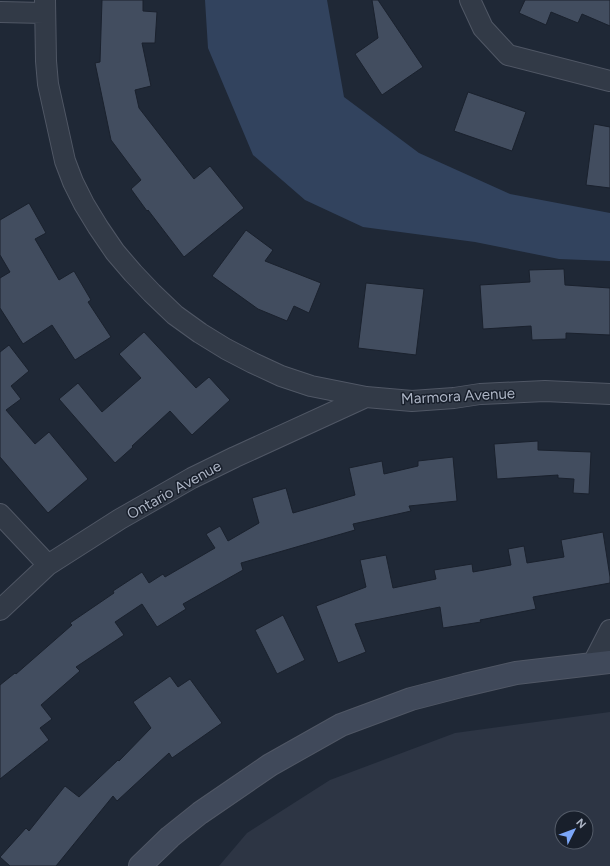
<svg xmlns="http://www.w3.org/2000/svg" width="610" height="866" viewBox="0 0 610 866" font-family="Figtree,sans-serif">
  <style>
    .airport { fill: #2d3544; fill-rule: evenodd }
    .water { fill: #32435e }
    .building { fill: #424d5f; stroke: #1a212d }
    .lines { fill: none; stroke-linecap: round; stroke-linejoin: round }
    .street-casing { stroke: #505765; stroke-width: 22 }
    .secondary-casing { stroke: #505765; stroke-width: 24 }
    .street { stroke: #323a47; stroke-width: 20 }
    .secondary { stroke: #40495a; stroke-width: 22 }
    .labels { text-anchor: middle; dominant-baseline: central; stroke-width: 3; stroke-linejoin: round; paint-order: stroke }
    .street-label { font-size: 15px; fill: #acb4c4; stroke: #181f2b }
  </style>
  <rect width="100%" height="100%" fill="#1f2836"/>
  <path class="airport" d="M610,712v154h-391l28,-33 83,-53 125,-47zM562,818h24v24h-24z"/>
  <path class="water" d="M205,0h122l17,97 75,56 91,41 100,19v48l-51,-2 -84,-17 -112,-15 -58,-27 -52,-45 -45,-107z"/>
  <path class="building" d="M102,0h41v11l14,1 -2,31h-13l9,43 -16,4 4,18 55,71 16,-13 34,42 -60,49 -36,-47 -1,1 -16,-22 10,-9 -30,-40 -16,-77 5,-1z
    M372,0h6l45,67 -41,28 -27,-41 23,-16z
    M525,0h85v26l-28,-12 -4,9 -27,-11 -5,13 -27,-12z
    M468,92l58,20 -14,39 -58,-20z
    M594,124l16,3v61l-24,-3z
    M29,203l17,30 -11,6 24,41 15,-9 17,29 -3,2 23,35 -36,23 -23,-35 -29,19 -23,-36v-30l10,-6 -10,-17v-35z
    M246,230l27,20 -8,11 56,22 -12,30 -15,-7 -7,15 -29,-12 -46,-33z
    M564,269l1,16 45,3v47l-44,-2v6l-34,1 -1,-14 -48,3 -3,-44 50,-3 -1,-12z
    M366,283l58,6 -8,66 -58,-7z
    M144,332l52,56 13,-11 21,23 -38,35 -22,-24 -38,35 1,1 -18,16 -56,-64 19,-16 24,29 39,-34 -22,-24z
    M9,345l20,26 -18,15 10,13 -15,11 29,34 14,-12 39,47 -40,34 -48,-56v-105z
    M538,441v9l53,2 -2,42 -16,-1 1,-14 -16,-1v-3l-61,4 -3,-35z
    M453,457l4,44 -48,5 2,5 -58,13 2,6 -114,33 2,7 -60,34 3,5 -29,18 -15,-23 -27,18 9,13 -48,32 4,4 -39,34 11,14 -12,9 9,12 -49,39v-94l15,-12 1,1 56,-49 -2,-2 44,-30 -1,-2 29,-19 7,11 14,-9 2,3 50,-29 -9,-14 14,-8 8,15 31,-18 -7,-25 34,-10 7,25 62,-18 -6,-27 33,-7 2,13 34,-8v-5z
    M603,532l7,45v6l-77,14 3,12 -56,11 1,2 -38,6 -3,-21 -85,17 11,28 -28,11 -22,-57 50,-19 -6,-27 26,-5 7,33 43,-9 -2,-9 38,-6 1,8 38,-7 -3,-16 16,-3 3,17 37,-6 -3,-17z
    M283,615l22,45 -28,14 -22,-44z
    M170,676l8,11 12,-8 32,44 -50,35 -3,-5 -52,48 -4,-5 -57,70h-46l-10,-9 26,-29 3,3 36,-45 14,11 39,-37 1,1 32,-33 -18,-26z"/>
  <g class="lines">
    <g class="street-casing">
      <path id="street" d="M45,0l1,61 2,23 17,77 8,21 11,22 14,23 17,25 18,21 19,20 23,22 25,18 26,16 27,14 28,13 30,10 55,11 46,4 42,-3 26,-4 65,-3 65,3
        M470,0l13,28 25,27 102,26
        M0,12l44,1
        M0,514l48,51
        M0,610l48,-45 72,-46 72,-41 43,-21 131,-60
        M593,663l17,-33"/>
    </g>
    <g class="secondary-casing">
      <path id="secondary" d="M140,866l30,-29 30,-24 70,-48 71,-40 70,-26 54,-14 51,-12 94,-11"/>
    </g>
    <use href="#street" class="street"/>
    <use href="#secondary" class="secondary"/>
  </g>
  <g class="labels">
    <g class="street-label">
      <text transform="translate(458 396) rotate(-3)">Marmora Avenue</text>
      <text transform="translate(174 490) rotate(-29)">Ontario Avenue</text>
    </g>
  </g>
  <g transform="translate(574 830) rotate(48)"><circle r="19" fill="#181f2b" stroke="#535b68"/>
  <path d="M0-3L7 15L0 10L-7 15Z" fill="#7ca7f9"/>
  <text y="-6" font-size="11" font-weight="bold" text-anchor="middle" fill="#acb4c4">N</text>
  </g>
</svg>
